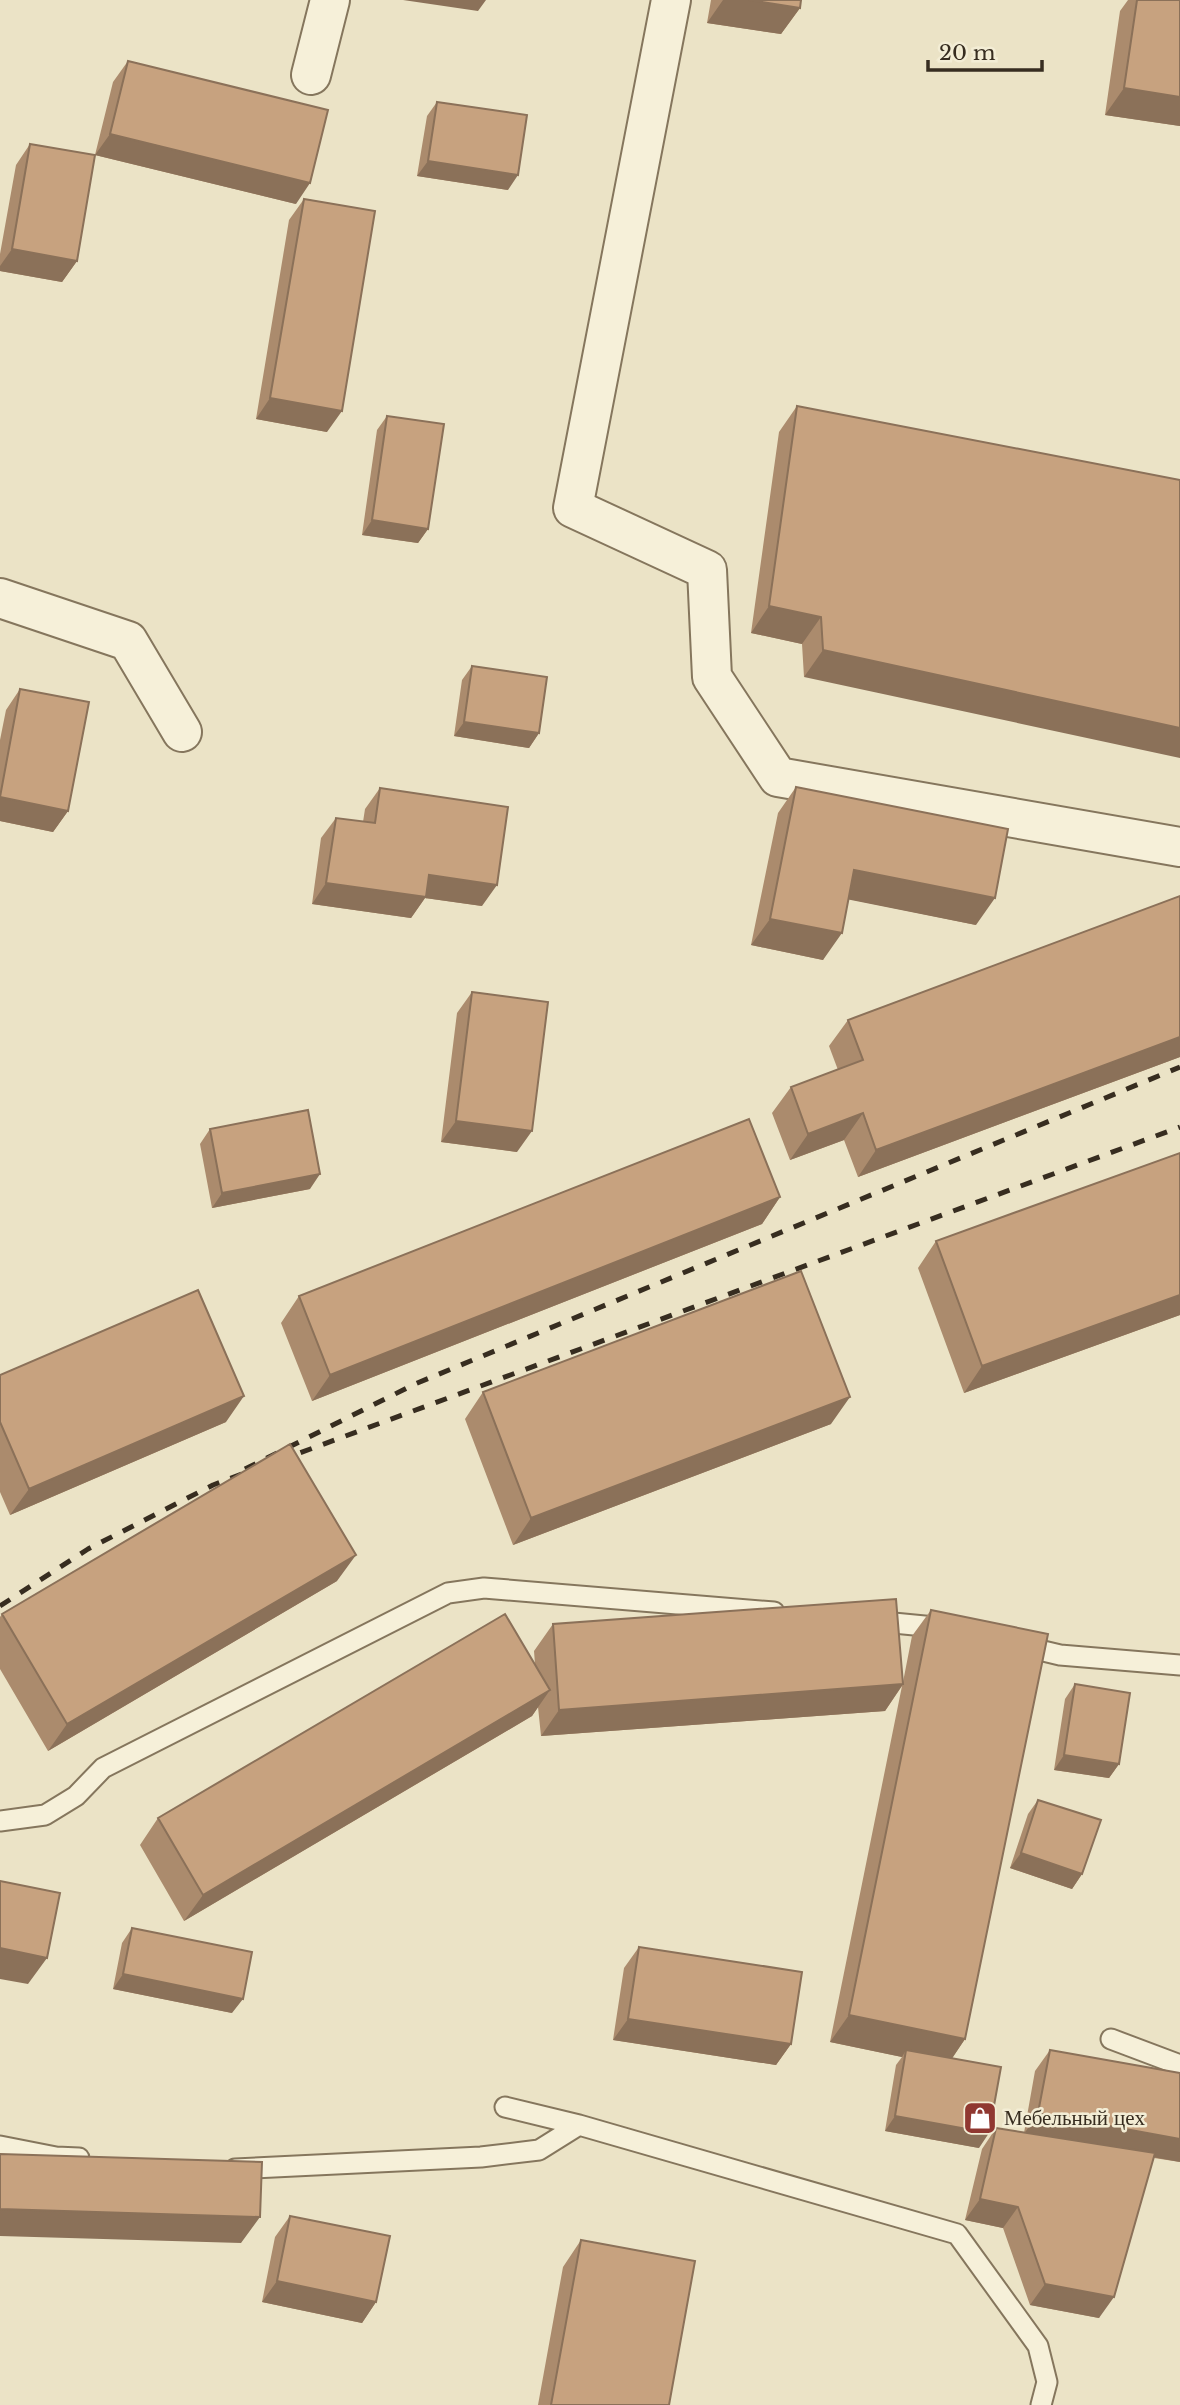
<svg xmlns="http://www.w3.org/2000/svg" width="1180" height="2405" viewBox="0 0 1180 2405" font-family="'Libre Baskerville',serif">
  <style>
    .lines { fill: none; stroke-linecap: round; stroke-linejoin: round }
    .lane-casing { stroke: #85765d; stroke-width: 23 }
    .street-casing { stroke: #85765d; stroke-width: 42 }
    .lane { stroke: #f6f0d9; stroke-width: 19 }
    .street { stroke: #f6f0d9; stroke-width: 38 }
    .rail { stroke: #372d20; stroke-width: 5; stroke-dasharray: 12 12; stroke-linecap: butt }
    .wall { fill: #ab8b6d }
    .shaded-wall { fill: #8b7159 }
    .building { fill: #c7a27f; stroke: #8b7159; stroke-width: 2 }
    .labels { text-anchor: middle; dominant-baseline: central; stroke-width: 5; stroke-linejoin: round; paint-order: stroke }
    .poi-label { font-size: 21px; fill: #372d20; stroke: #f3edd5; text-anchor: start }
  </style>
  <rect width="100%" height="100%" fill="#ebe3c6"/>
  <g class="lines">
    <g class="lane-casing">
      <path id="lane" d="M873,1621l72,7
        M1018,1645l42,10 120,10
        M0,1821l45,-6 31,-19 27,-28 345,-175 36,-5 290,24
        M1111,2039l69,26
        M505,2107l74,18 378,109 81,112 9,36 -6,23
        M0,2146l56,11 23,1
        M235,2169l246,-12 58,-7 40,-25"/>
    </g>
    <g class="street-casing">
      <path id="street" d="M671,0l-98,508 134,62 5,107 66,100 402,70
        M311,75l19,-75
        M0,598l128,43 54,91"/>
    </g>
    <use href="#lane" class="lane"/>
    <use href="#street" class="street"/>
    <path class="rail" d="M278,1461l902,-334
      M245,1469l170,-85 765,-317
      M0,1606l88,-57 125,-64 42,-16"/>
  </g>
  <path class="wall" d="M711,0h90l-1,8 -19,26 -74,-11z
    M1128,0h52v126l-75,-11 15,-104z
    M128,61l168,143 -201,-49 18,-73z
    M437,102l71,88 -91,-14 10,-60z
    M30,144l47,117 -15,21 -62,-11v-17l16,-89z
    M304,199l23,233 -71,-13 33,-199z
    M797,406l383,74 -376,197 -2,-33 -51,-11 28,-201z
    M387,416l41,113 -10,14 -56,-8 15,-105z
    M472,666l67,67 -10,15 -75,-12 8,-56z
    M20,689l48,122 -15,21 -53,-11v-81l6,-30z
    M796,787l180,138 -127,-26 -26,61 -72,-15 27,-132z
    M380,788l102,118 -57,-8 -14,20 -99,-14 9,-66 15,-20 27,4 2,-13z
    M1180,896v161l-322,120 -14,-37 -54,20 -18,-47 19,-26 47,-17 -9,-24 19,-26z
    M472,992l45,160 -76,-10 16,-129z
    M210,1129l100,60 -98,19 -12,-64z
    M1180,1153v162l-216,78 -46,-125 18,-27z
    M780,1197l-18,27 -450,177 -31,-78 18,-27z
    M0,1375l226,47 -216,93 -10,-23z
    M483,1392l348,32 -318,121 -48,-126z
    M337,1581l-289,170 -48,-82v-52l2,-3z
    M931,1610l34,429 -13,19 27,90 -94,-17 11,-66 6,-8 -72,-15 72,-356 -17,25 -344,25 -3,-29 -6,9 -348,205 -44,-76 18,-27 377,-154 -1,-13 19,-27 350,58 9,-46z
    M1075,1684l44,80 -10,14 -55,-8 11,-71z
    M1038,1800l44,74 -10,15 -62,-21 18,-54z
    M132,1928l100,85 -119,-24 9,-46z
    M639,1947l152,97 -15,21 -163,-25 11,-72z
    M1050,2050l130,112 -26,-4 -55,160 -69,-13 -27,-77 -38,-8 17,-71 14,-21 28,5 11,-62z
    M290,2216l86,86 -14,21 -100,-21 13,-65z
    M581,2240l88,165h-131l25,-138z"/>
  <path class="shaded-wall" d="M403,0h83l-8,11z
    M723,0h26l51,8 -19,26 -74,-11z
    M1124,88l56,9v29l-75,-11z
    M110,134l200,49 -14,21 -201,-49z
    M428,161l90,14 -10,15 -91,-14z
    M12,249l65,12 -15,21 -62,-11v-5z
    M270,398l72,13 -15,21 -71,-13z
    M372,520l56,9 -10,14 -56,-8z
    M769,606l52,11 -19,27 -51,-11z
    M823,650l357,78v30l-376,-81z
    M464,722l75,11 -10,15 -75,-12z
    M0,797l68,14 -15,21 -53,-11z
    M854,870l141,28 -19,27 -140,-28z
    M429,875l68,10 -15,21 -57,-8 -14,20 -99,-14 14,-21z
    M770,919l72,14 -19,27 -72,-15z
    M1180,1037v20l-322,120 18,-27z
    M863,1113l-19,27 -54,20 18,-26z
    M456,1121l76,10 -15,21 -76,-10z
    M320,1174l-10,15 -98,19 10,-15z
    M780,1197l-18,27 -450,177 18,-26z
    M1180,1295v20l-216,78 18,-27z
    M244,1396l-18,26 -216,93 19,-26z
    M850,1397l-19,27 -318,121 18,-27z
    M356,1555l-19,26 -289,170 19,-27z
    M903,1684l-18,27 -344,25 18,-26z
    M550,1690l-18,26 -348,205 19,-26z
    M1064,1755l55,9 -10,14 -55,-8z
    M1021,1853l61,21 -10,15 -62,-21z
    M0,1948l47,10 -19,26 -28,-5z
    M123,1974l120,25 -11,14 -119,-24z
    M849,2015l116,24 -18,27 -41,-16 -4,7 -72,-15z
    M628,2019l163,25 -15,21 -163,-25z
    M1038,2113l142,26v23l-156,-28z
    M895,2116l94,17 -10,15 -94,-17z
    M980,2199l38,8 -15,21 -38,-8z
    M0,2209l260,8 -19,26 -241,-7z
    M277,2281l99,21 -14,21 -100,-21z
    M1045,2284l69,13 -15,21 -69,-13z"/>
  <path class="building" d="M749,0h52l-1,8z
    M1137,0h43v97l-56,-9z
    M128,61l200,49 -18,73 -200,-49z
    M437,102l90,13 -9,60 -90,-14z
    M30,144l65,11 -18,106 -65,-12z
    M304,199l71,12 -33,200 -72,-13z
    M797,406l383,74v248l-357,-78 -2,-33 -52,-11z
    M387,416l57,8 -16,105 -56,-9z
    M472,666l75,11 -8,56 -75,-11z
    M20,689l69,13 -21,109 -68,-14z
    M796,787l212,42 -13,69 -141,-28 -12,63 -72,-14z
    M380,788l128,19 -11,78 -68,-10 -3,22 -100,-14 10,-65 39,5z
    M1180,896v141l-304,113 -13,-37 -55,21 -17,-47 72,-27 -15,-40z
    M472,992l76,10 -16,129 -76,-10z
    M308,1110l12,64 -98,19 -12,-64z
    M749,1119l31,78 -450,178 -31,-79z
    M1180,1153v142l-198,71 -46,-125z
    M801,1271l49,126 -319,121 -48,-126z
    M198,1290l46,106 -215,93 -29,-67v-47z
    M290,1444l66,111 -289,169 -65,-110z
    M896,1599l7,85 -344,26 -6,-86z
    M931,1610l117,24 -83,405 -116,-24z
    M505,1614l45,76 -347,205 -45,-77z
    M1075,1684l55,9 -11,71 -55,-9z
    M1038,1800l63,20 -19,54 -61,-21z
    M0,1881l60,12 -13,65 -47,-10z
    M132,1928l120,24 -9,47 -120,-25z
    M639,1947l163,25 -11,72 -163,-25z
    M906,2050l95,17 -12,66 -94,-17z
    M1050,2050l130,23v66l-142,-26z
    M996,2128l159,25 -41,144 -69,-13 -27,-77 -38,-8z
    M0,2154l262,8 -2,55 -260,-8z
    M290,2216l100,20 -14,66 -99,-21z
    M581,2240l114,21 -26,144h-118z"/>
  <defs>
    <g id="shop-square" transform="scale(1.75)"><rect x="-9" y="-9" width="18" height="18" rx="4" fill="#903831" stroke="#f3edd5"/><path d="M-5-2.5h2.3a2.7 3.5 0 0 1 5.4 0H5L5.5 6h-11ZM-1.5-2.5h3a1.5 2.3 0 0 0-3 0Z" fill="#fff"/></g>
  </defs>
  <g fill-rule="evenodd">
    <use href="#shop-square" x="980" y="2118"/>
  </g>
  <g class="labels">
    <g class="poi-label">
      <text x="1004" y="2118">Мебельный цех</text>
    </g>
  </g>
  <path d="M928 60v10h114v-10" fill="none" stroke="#372d20" stroke-width="3.5"/>
  <text x="939" y="60" font-size="21" fill="#372d20" stroke="#f3edd5" stroke-width="5" paint-order="stroke">20 m</text>
</svg>
